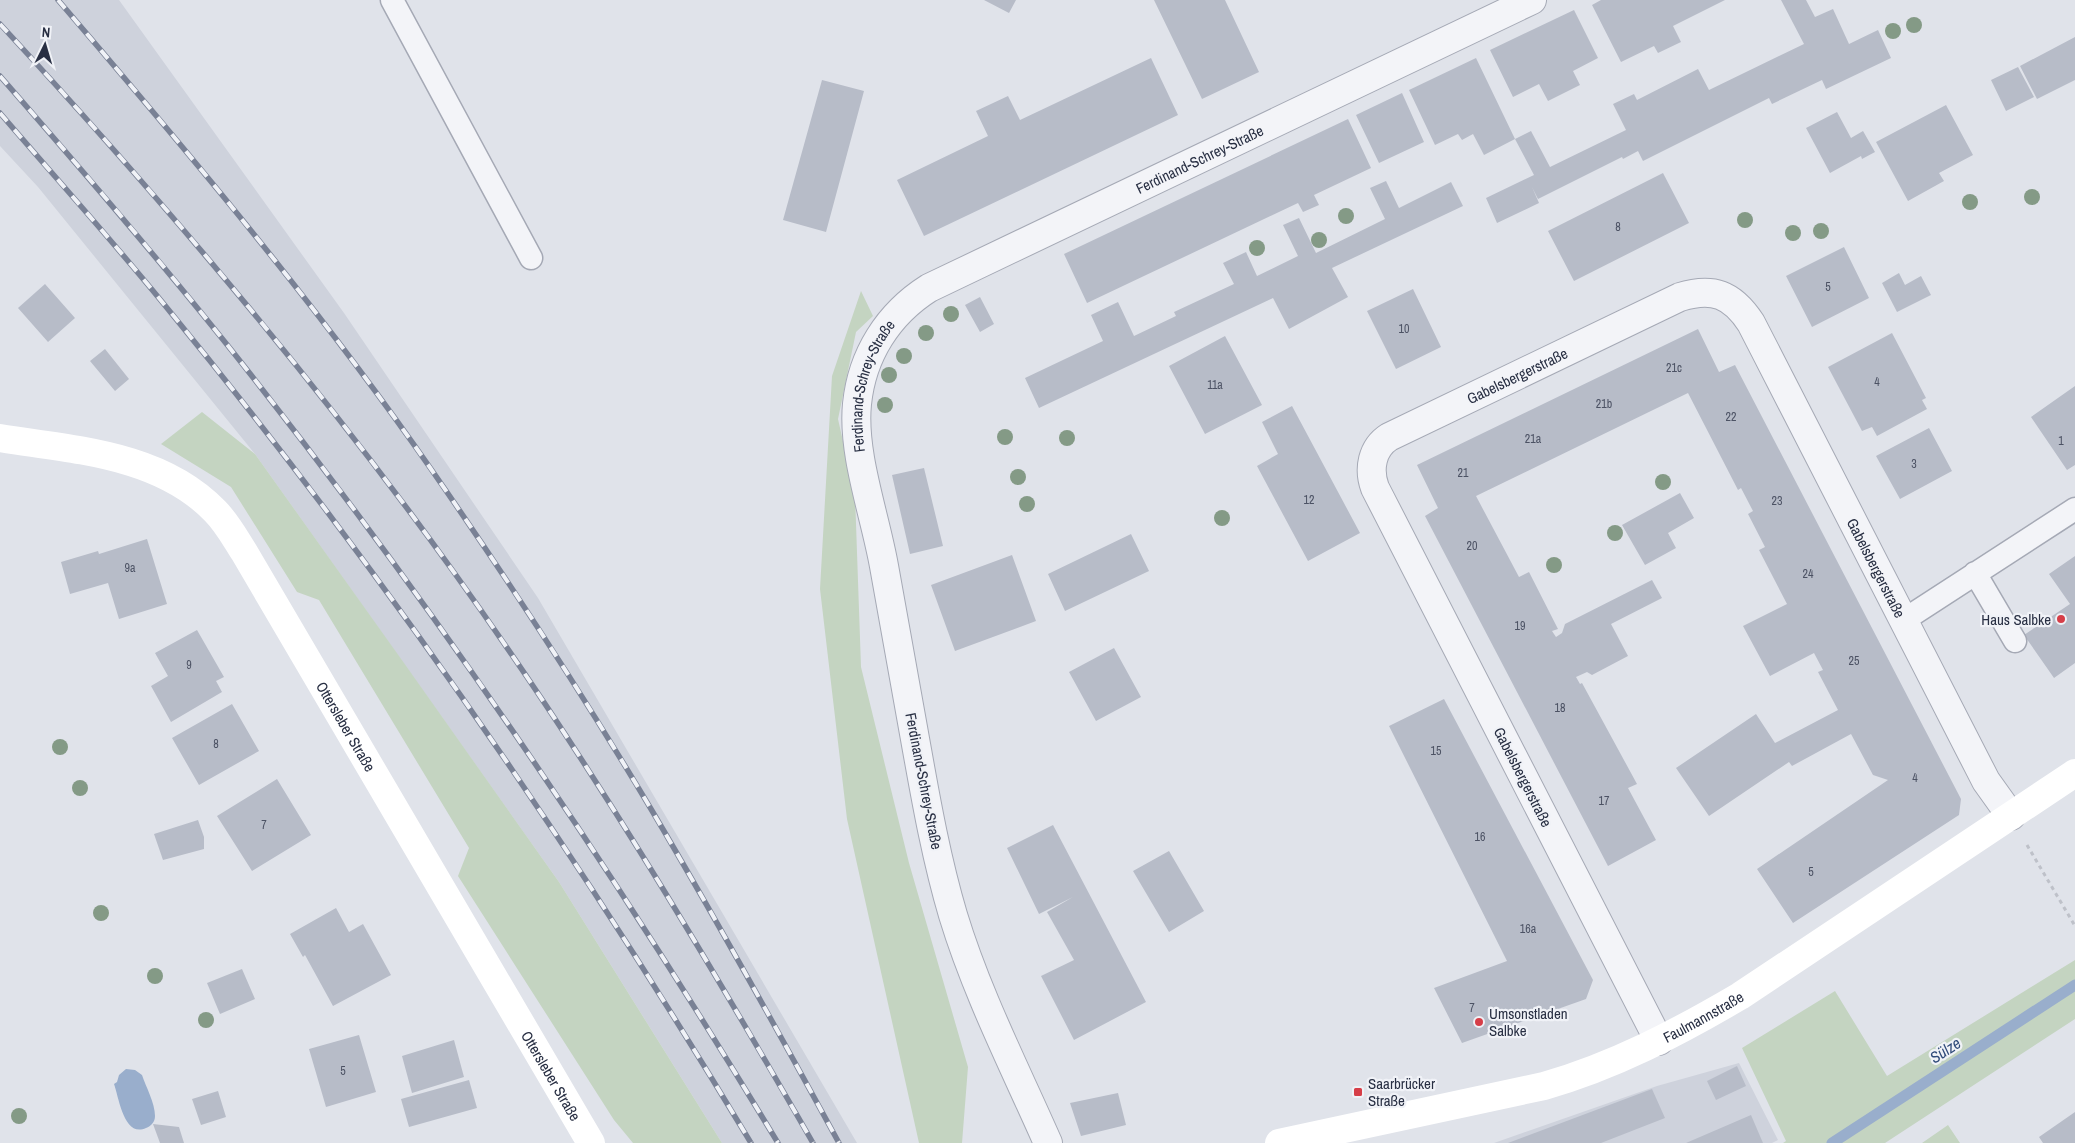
<svg xmlns="http://www.w3.org/2000/svg" width="2075" height="1143" viewBox="0 0 2075 1143" font-family="'Archivo Narrow',sans-serif">
  <style>
    .built { fill: #ced2dc }
    .green { fill: #c4d4c1 }
    .water { fill: #99aecc }
    .lines { fill: none; stroke-linecap: round; stroke-linejoin: round }
    .stream { stroke: #99aecc; stroke-width: 11 }
    .building { fill: #b7bcc8 }
    .service-casing { stroke: #a5a9b5; stroke-width: 25 }
    .minor-casing { stroke: #a5a9b5; stroke-width: 30 }
    .path { stroke: #bec1c9; stroke-width: 3; stroke-dasharray: 4 4; stroke-linecap: butt }
    .service { stroke: #f3f4f8; stroke-width: 22 }
    .minor { stroke: #f3f4f8; stroke-width: 28 }
    .secondary { stroke: #fff; stroke-width: 28 }
    .rail-casing { stroke: #798195; stroke-width: 5.5 }
    .rail { stroke: #f0f2f7; stroke-width: 4; stroke-dasharray: 11; stroke-linecap: butt }
    .tree { fill: #849a86 }
    .poi-dot { fill: #d63e48; stroke: #f0f2f7; stroke-width: 2 }
    .labels { text-anchor: middle; dominant-baseline: central; stroke-width: 4.5; stroke-linejoin: round; paint-order: stroke }
    .number-label { font-size: 12px; fill: #4c5264 }
    .street-label { font-size: 15px; fill: #282f43; stroke: #f0f2f7 }
    .poi-label { font-size: 15px; fill: #282f43; stroke: #f0f2f7; text-anchor: start }
    .water-label { font-size: 16px; font-style: italic; fill: #2f4a79; stroke: #f0f2f7 }
  </style>
  <rect width="100%" height="100%" fill="#e0e3ea"/>
  <path class="built" d="M0,0h119l225,313 194,285 319,545h-135l-163,-261 -304,-428 -217,-267 -38,-41z
    M1739,1063l39,77 -6,3h-278l163,-57z"/>
  <path class="green" d="M861,291l12,25 -17,16 -18,87 17,76 6,172 48,196 59,204 -6,76h-43l-72,-324 -27,-230 12,-213z
    M202,412l53,42 149,209 155,219 163,261h-89l-19,-23 -156,-244 11,-28 -150,-248 -22,-8 -66,-105 -70,-43z
    M2075,960v59l-190,124h-102l3,-2 -44,-93 93,-57 52,85z
    M1948,1125l12,18h-38z"/>
  <path class="water" d="M126,1069l9,1 7,5c4,12 13,28 13,41 0,6 -4,10 -9,12 -22,10 -27,-30 -32,-44l3,-2 2,-7z"/>
  <g class="lines">
    <path class="stream" d="M1832,1143l243,-158"/>
  </g>
  <path class="building" d="M984,0h32l-7,13z
    M1154,0h71l34,72 -57,27z
    M1601,0h124l-52,26 8,16 -23,11 -4,-7 -33,16 -29,-57z
    M1781,0h25l9,17 18,-8 16,35 29,-14 13,28 -65,31 -4,-9 -50,24 -3,-6 -126,63 -5,-10 -15,8 -1,-2 -84,42 -6,-12 7,16 -42,20 -11,-25 48,-23 -19,-36 16,-8 19,36 76,-37 -13,-26 21,-10 3,6 61,-31 11,21 95,-46z
    M1574,10l24,48 -25,13 7,14 -32,16 -9,-17 -26,13 -23,-47z
    M2075,37v43l-38,19 -17,-33z
    M1151,58l27,57 -254,121 -27,-56 91,-44 -12,-25 32,-15 12,24z
    M1476,58l39,81 -31,16 -11,-21 -11,6 -4,-6 -23,11 -26,-55z
    M2018,67l16,30 -28,14 -15,-31z
    M822,80l42,11 -38,141 -43,-12z
    M1402,93l22,49 -45,21 -23,-48z
    M1946,105l27,50 -34,18 5,8 -36,20 -32,-59z
    M1837,112l14,26 12,-7 12,21 -13,7 -1,-3 -31,17 -24,-45z
    M1348,119l23,49 -57,27 5,10 -16,7 -5,-9 -211,100 -23,-49z
    M1663,173l26,50 -115,58 -26,-50z
    M1386,181l13,27 52,-26 12,24 -131,62 16,29 -59,32 -16,-31 -234,110 -14,-30 78,-37 -12,-26 27,-13 16,34 42,-20 -2,-4 60,-28 -11,-21 23,-11 11,24 41,-20 -15,-31 16,-7 17,35 69,-34 -15,-31z
    M1844,247l25,51 -57,29 -26,-51z
    M1899,273l6,12 16,-9 10,19 -34,17 -15,-29z
    M45,284l30,34 -27,24 -30,-34z
    M1413,289l28,58 -45,22 -29,-58z
    M980,297l14,27 -14,8 -15,-27z
    M1698,329l21,43 16,-7 226,434 -2,16 -166,108 -36,-54 131,-89 -15,-5 -22,-41 -59,32 -3,-4 -80,54 -33,-48 80,-54 19,29 63,-33 -20,-38 5,-2 -9,-17 -44,23 -27,-50 44,-22 -28,-54 6,-3 -17,-33 5,-3 -12,-23 -3,2 -50,-97 -212,103 43,81 10,-5 29,57 -6,2 4,6 6,-4 3,-9 87,-44 10,18 -51,26 17,32 -36,19 -5,-3 -11,5 4,7 2,-1 55,101 -9,4 28,52 -48,26 -183,-350 13,-8 -21,-43z
    M1892,333l34,65 -4,2 5,9 -50,27 -5,-9 -10,4 -34,-64z
    M1225,336l37,69 -57,29 -36,-68z
    M105,349l24,30 -14,12 -25,-30z
    M2075,386v79l-8,5 -36,-53z
    M1292,406l68,127 -52,28 -51,-95 21,-12 -16,-32z
    M1929,428l23,43 -52,28 -24,-43z
    M924,468l19,78 -33,8 -18,-79z
    M1680,493l14,25 -26,15 8,15 -31,17 -23,-40z
    M1131,534l18,37 -84,40 -17,-37z
    M147,539l20,65 -48,15 -11,-36 -38,11 -9,-32 37,-11 1,3z
    M1012,555l24,66 -81,30 -24,-66z
    M2075,556v107l-21,15 -30,-43 46,-31 -21,-30z
    M197,630l27,47 -8,4 6,11 -51,30 -20,-36 17,-10 -13,-23z
    M1114,648l27,49 -45,24 -27,-49z
    M1444,699l149,281 -7,19 -124,44 -28,-55 73,-27 -118,-235z
    M232,704l27,47 -60,34 -27,-47z
    M277,779l34,56 -59,36 -35,-55z
    M198,820l6,17v12l-41,11 -9,-26z
    M1053,825l93,177 -72,38 -33,-64 33,-16 -27,-48 26,-15 -34,17 -32,-66z
    M1169,851l35,60 -35,21 -36,-61z
    M336,908l13,24 14,-8 28,51 -58,31 -28,-51 -2,2 -13,-23z
    M242,969l13,30 -35,15 -13,-31z
    M359,1035l17,57 -50,15 -17,-58z
    M454,1040l10,37 -52,16 -10,-37z
    M1737,1066l9,20 -30,14 -9,-19z
    M469,1080l8,28 -68,19 -8,-28z
    M1652,1089l13,29 -64,25h-93z
    M218,1091l8,26 -25,8 -9,-26z
    M1118,1093l8,32 -45,11 -11,-33z
    M2075,1112v31h-32l-4,-6z
    M1751,1115l12,28h-77z
    M153,1124l26,3 5,16h-24z"/>
  <g class="lines">
    <g class="service-casing">
      <path id="service" d="M392,0l139,258
        M1975,573l40,68
        M1904,620l171,-111"/>
    </g>
    <g class="minor-casing">
      <g id="minor">
        <path id="s1" d="M1659,1041l-284,-553c-7,-19 -3,-40 14,-51l291,-140c33,-10 52,-3 71,26l235,458 25,35"/>
        <path id="s2" d="M1048,1143c-33,-75 -71,-149 -95,-228 -16,-54 -26,-109 -36,-165 -11,-61 -22,-123 -33,-184 -9,-51 -32,-112 -27,-162 5,-49 31,-90 72,-116l603,-288"/>
      </g>
    </g>
    <path class="path" d="M2027,845l48,81"/>
    <use href="#service" class="service"/>
    <use href="#minor" class="minor"/>
    <g class="secondary">
      <path id="s3" d="M0,438c75,12 160,16 215,73 12,12 20,27 29,41l347,591"/>
      <path id="s4" d="M1279,1143l265,-57c70,-20 133,-53 196,-90l335,-223"/>
    </g>
    <g class="rail-casing">
      <path id="rail" d="M58,0c130,152 259,305 373,469 77,111 151,224 220,340 65,110 127,222 188,334
        M0,24c160,173 315,355 453,547 132,183 248,377 360,572
        M0,76c83,95 166,191 244,290 195,247 371,507 534,777
        M0,113c54,63 110,125 163,190 217,264 412,547 588,840"/>
    </g>
    <use href="#rail" class="rail"/>
  </g>
  <g class="tree">
    <circle cx="1914" cy="25" r="8"/>
    <circle cx="1893" cy="31" r="8"/>
    <circle cx="2032" cy="197" r="8"/>
    <circle cx="1970" cy="202" r="8"/>
    <circle cx="1346" cy="216" r="8"/>
    <circle cx="1745" cy="220" r="8"/>
    <circle cx="1821" cy="231" r="8"/>
    <circle cx="1793" cy="233" r="8"/>
    <circle cx="1319" cy="240" r="8"/>
    <circle cx="1257" cy="248" r="8"/>
    <circle cx="951" cy="314" r="8"/>
    <circle cx="926" cy="333" r="8"/>
    <circle cx="904" cy="356" r="8"/>
    <circle cx="889" cy="375" r="8"/>
    <circle cx="885" cy="405" r="8"/>
    <circle cx="1005" cy="437" r="8"/>
    <circle cx="1067" cy="438" r="8"/>
    <circle cx="1018" cy="477" r="8"/>
    <circle cx="1663" cy="482" r="8"/>
    <circle cx="1027" cy="504" r="8"/>
    <circle cx="1222" cy="518" r="8"/>
    <circle cx="1615" cy="533" r="8"/>
    <circle cx="1554" cy="565" r="8"/>
    <circle cx="60" cy="747" r="8"/>
    <circle cx="80" cy="788" r="8"/>
    <circle cx="101" cy="913" r="8"/>
    <circle cx="155" cy="976" r="8"/>
    <circle cx="206" cy="1020" r="8"/>
    <circle cx="19" cy="1116" r="8"/>
  </g>
  <g class="poi-dot">
    <circle cx="2061" cy="619" r="5"/>
    <circle cx="1479" cy="1022" r="5"/>
    <rect x="1353" y="1087" width="10" height="10" rx="2.5"/>
  </g>
  <g class="labels">
    <g class="number-label">
      <text x="1618" y="227">8</text>
      <text x="1828" y="287">5</text>
      <text x="1404" y="329">10</text>
      <text x="1674" y="368">21c</text>
      <text x="1877" y="382">4</text>
      <text x="1215" y="385">11a</text>
      <text x="1604" y="404">21b</text>
      <text x="1731" y="417">22</text>
      <text x="1533" y="439">21a</text>
      <text x="2061" y="441">1</text>
      <text x="1914" y="464">3</text>
      <text x="1463" y="473">21</text>
      <text x="1309" y="500">12</text>
      <text x="1777" y="501">23</text>
      <text x="1472" y="546">20</text>
      <text x="130" y="568">9a</text>
      <text x="1808" y="574">24</text>
      <text x="1520" y="626">19</text>
      <text x="1854" y="661">25</text>
      <text x="189" y="665">9</text>
      <text x="1560" y="708">18</text>
      <text x="216" y="744">8</text>
      <text x="1436" y="751">15</text>
      <text x="1915" y="778">4</text>
      <text x="1604" y="801">17</text>
      <text x="264" y="825">7</text>
      <text x="1480" y="837">16</text>
      <text x="1811" y="872">5</text>
      <text x="1528" y="929">16a</text>
      <text x="1472" y="1008">7</text>
      <text x="343" y="1071">5</text>
    </g>
    <g class="street-label">
      <text stroke="none"><textPath href="#s2" startOffset="1209">Ferdinand-Schrey-Straße</textPath></text>
      <text stroke="none"><textPath href="#s1" startOffset="821">Gabelsbergerstraße</textPath></text>
      <text stroke="none"><textPath href="#s2" startOffset="789">Ferdinand-Schrey-Straße</textPath></text>
      <text stroke="none"><textPath href="#s1" startOffset="1360">Gabelsbergerstraße</textPath></text>
      <text stroke="none"><textPath href="#s3" startOffset="484">Ottersleber Straße</textPath></text>
      <text transform="translate(1523 777) rotate(63)">Gabelsbergerstraße</text>
      <text transform="translate(924 781) rotate(79)">Ferdinand-Schrey-Straße</text>
      <text stroke="none"><textPath href="#s4" startOffset="445">Faulmannstraße</textPath></text>
      <text stroke="none"><textPath href="#s3" startOffset="889">Ottersleber Straße</textPath></text>
    </g>
    <g class="poi-label">
      <text x="2051" y="619" text-anchor="end">Haus Salbke</text>
      <text x="1489" y="1013">Umsonstladen<tspan x="1489" dy="17">Salbke</tspan></text>
      <text x="1368" y="1083">Saarbrücker<tspan x="1368" dy="17">Straße</tspan></text>
    </g>
    <g class="water-label">
      <text transform="translate(1945 1050) rotate(-33)">Sülze</text>
    </g>
  </g>
  <g transform="translate(45 45) rotate(5)" stroke="#f0f2f7" stroke-width="4" paint-order="stroke">
  <path d="M0-4L9 19L0 12L-9 19Z" fill="#282f43"/>
  <text y="-8" font-size="14" font-weight="bold" text-anchor="middle" fill="#282f43">N</text>
  </g>
</svg>
